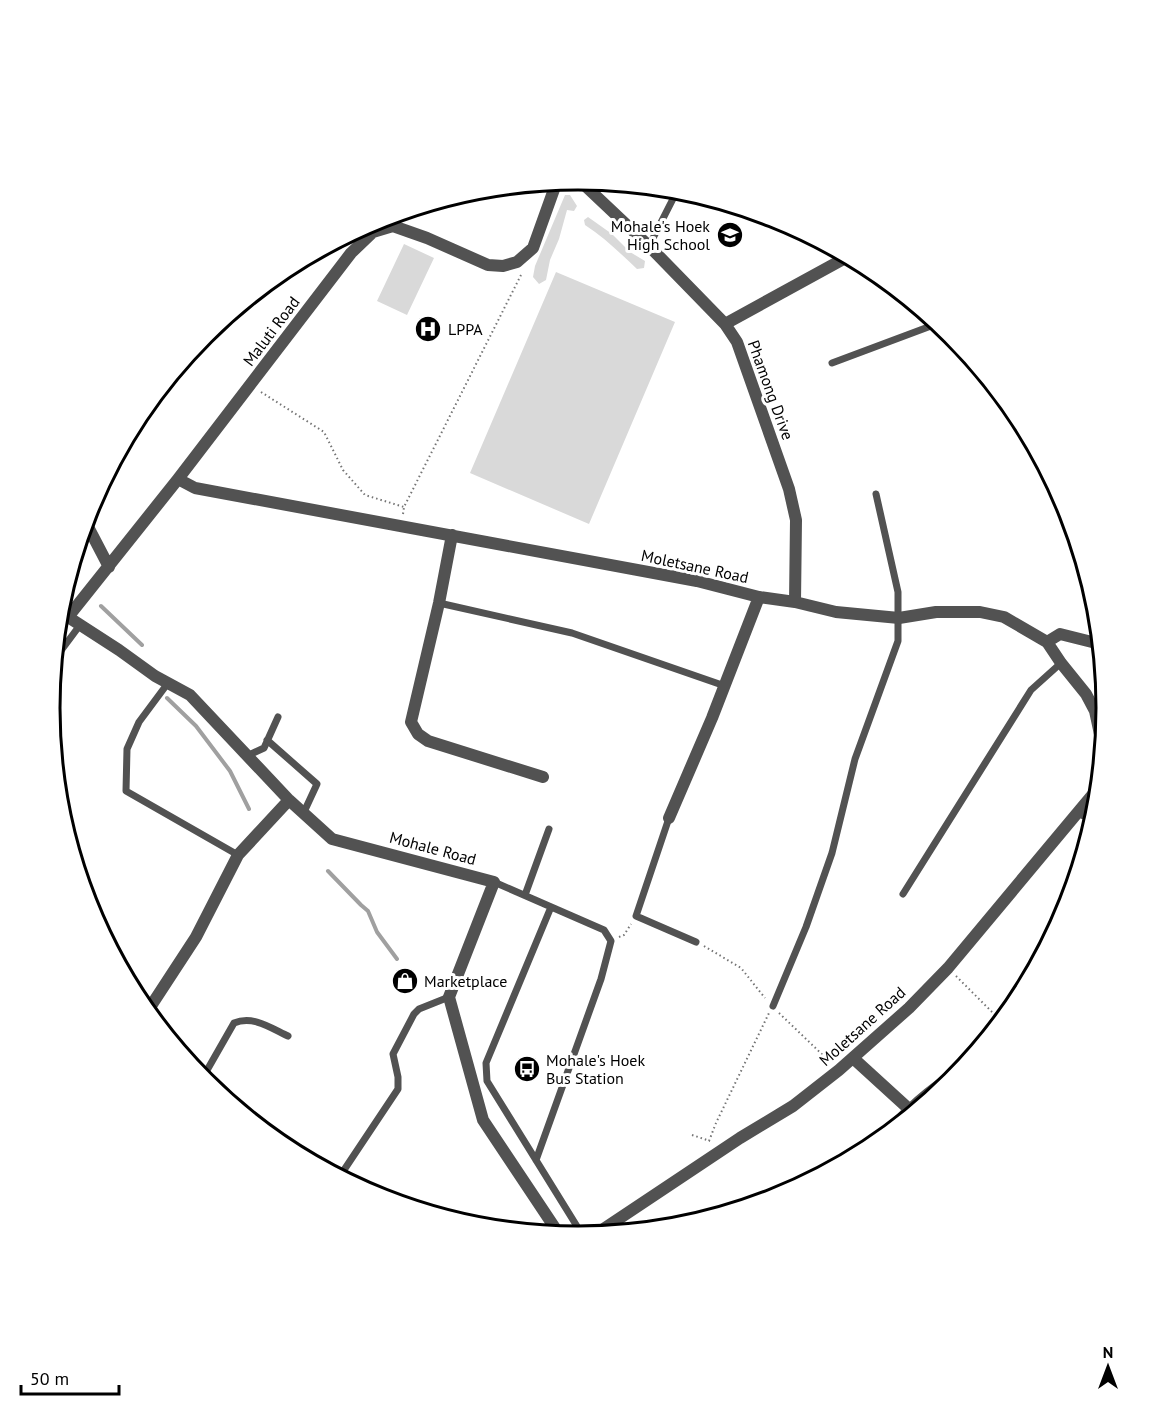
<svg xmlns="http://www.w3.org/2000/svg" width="1156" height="1415" viewBox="0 0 1156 1415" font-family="'PT Sans',sans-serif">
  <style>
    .green { fill: #d9d9d9 }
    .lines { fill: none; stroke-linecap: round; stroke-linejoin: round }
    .stream { stroke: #a0a0a0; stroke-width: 4 }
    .path { stroke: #747474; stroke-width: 2; stroke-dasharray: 1.5 3; stroke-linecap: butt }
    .service { stroke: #525252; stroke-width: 7 }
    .minor { stroke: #525252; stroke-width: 12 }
    .labels { text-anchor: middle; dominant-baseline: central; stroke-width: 6; stroke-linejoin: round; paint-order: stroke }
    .poi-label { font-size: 16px; fill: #000; stroke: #fff; text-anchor: start }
    .street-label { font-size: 16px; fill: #000; stroke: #fff }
    .rim { fill: none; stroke: #000; stroke-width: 3 }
  </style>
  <rect width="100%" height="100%" fill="#fff"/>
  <path class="green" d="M565,195h5l7,11 -3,5 -7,-1 -8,29 -9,21 -4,20 -7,4 -6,-7 2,-11z
    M588,217l24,17 18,18 15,9 -1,7 -7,1c-16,-15 -33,-32 -52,-44l-1,-5z
    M404,244l30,14 -27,57 -30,-14z
    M556,272l119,50 -86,202 -119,-51z"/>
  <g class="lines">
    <path class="stream" d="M66,584l5,2
      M101,606l41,39
      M167,698l29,28 34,45 19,38
      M328,871l33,34 7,6 9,21 20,27"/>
    <path class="path" d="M261,392l63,40 19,38 22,25 39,12
      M403,514l1,-7 117,-232
      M619,937l5,-2 7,-11
      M704,946l37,22 24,30
      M956,976l45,45
      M779,1013l50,48
      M692,1135l18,6
      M709,1141l7,-18 53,-110"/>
    <path class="service" d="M649,246l29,-57
      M832,363l107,-40
      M439,603l133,30 153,53
      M54,660l26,-35
      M168,683l-29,39 -12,27 -1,42 112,64
      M267,740l50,44 -13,28
      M249,755l15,-7 14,-31
      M669,818l-33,98 60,26
      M494,882l110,48 7,11 -10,38 -65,181
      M903,894l128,-204 30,-27
      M525,895l24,-66
      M551,907l-65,156 1,18 96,155
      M773,1006l33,-79 26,-74 23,-94 43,-118v-49l-22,-98
      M202,1079l32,-56c19,-8 37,5 54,13
      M340,1176l58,-87v-12l-5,-23 21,-40 5,-5 30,-12"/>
    <path class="minor" d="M578,179l71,67 76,78 12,18 52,147 7,31 -1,82
      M725,324l124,-68
      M178,479l17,9 502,93 62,16 36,5 41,10 63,6 37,-6h44l24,5 43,25 14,21 25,31 9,17 6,28 -2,46
      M85,521l24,46
      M452,535l-13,68 -28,119 7,12 10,7 115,36
      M59,614l9,3 51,33 36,26 35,19 99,105 43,39 162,43 -45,115 34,123 76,114
      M68,617l110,-138 173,-226 22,-21 20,-6 34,12 61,27 15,1 14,-4 16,-14 24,-67
      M1047,642l13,-8 40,10
      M1079,811l15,7
      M669,818l43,-100 47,-121
      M147,1012l49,-75 42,-82 51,-55
      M853,1058l57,52
      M890,1132c19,-25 45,-45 71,-62
      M596,1234l144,-96 53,-32 46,-36 70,-62 39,-40 151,-181"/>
  </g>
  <defs>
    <g id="school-disc" transform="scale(1.35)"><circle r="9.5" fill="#000" stroke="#fff"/><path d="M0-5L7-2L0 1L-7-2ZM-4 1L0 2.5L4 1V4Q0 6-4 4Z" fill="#fff"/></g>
    <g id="hospital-disc" transform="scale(1.35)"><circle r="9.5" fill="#000" stroke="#fff"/><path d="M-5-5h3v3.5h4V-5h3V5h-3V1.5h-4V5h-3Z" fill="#fff"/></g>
    <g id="shop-disc" transform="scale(1.35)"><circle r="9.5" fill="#000" stroke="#fff"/><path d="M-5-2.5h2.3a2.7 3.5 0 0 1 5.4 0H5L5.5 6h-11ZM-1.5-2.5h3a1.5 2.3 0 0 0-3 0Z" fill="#fff"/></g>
    <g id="bus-disc" transform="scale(1.35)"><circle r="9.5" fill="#000" stroke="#fff"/><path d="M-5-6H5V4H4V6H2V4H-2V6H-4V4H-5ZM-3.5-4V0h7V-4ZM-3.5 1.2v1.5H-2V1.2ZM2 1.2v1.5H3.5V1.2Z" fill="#fff"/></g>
  </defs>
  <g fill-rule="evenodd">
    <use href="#school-disc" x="730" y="235"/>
    <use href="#hospital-disc" x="428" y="329"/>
    <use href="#shop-disc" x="405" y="981"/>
    <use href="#bus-disc" x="527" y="1069"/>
  </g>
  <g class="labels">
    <g class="poi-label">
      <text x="710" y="226" text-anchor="end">Mohale's Hoek<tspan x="710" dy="18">High School</tspan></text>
      <text x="448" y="329">LPPA</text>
      <text x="424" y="981">Marketplace</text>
      <text x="546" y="1060">Mohale's Hoek<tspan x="546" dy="18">Bus Station</tspan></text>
    </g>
    <g class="street-label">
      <text transform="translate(271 331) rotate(-53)">Maluti Road</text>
      <text transform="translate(771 390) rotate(70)">Phamong Drive</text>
      <text transform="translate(695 566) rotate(12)">Moletsane Road</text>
      <text transform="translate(433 848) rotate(15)">Mohale Road</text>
      <text transform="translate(862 1026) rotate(-42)">Moletsane Road</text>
    </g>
  </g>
  <path d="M0 0H1156V1415H0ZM60 708a518 518 0 1 1 1036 0a518 518 0 1 1-1036 0Z" fill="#fff" fill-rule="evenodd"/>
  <path class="rim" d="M60 708a518 518 0 1 1 1036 0a518 518 0 1 1-1036 0Z"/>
  <g transform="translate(1108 1367)" stroke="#ffffff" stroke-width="4.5" paint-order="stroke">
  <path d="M0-4.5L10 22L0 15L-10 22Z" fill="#000000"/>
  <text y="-9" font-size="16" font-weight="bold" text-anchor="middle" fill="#000000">N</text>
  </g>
  <path d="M21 1385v9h98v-9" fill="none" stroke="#000000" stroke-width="3"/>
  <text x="30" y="1385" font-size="18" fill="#000000" stroke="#ffffff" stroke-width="4.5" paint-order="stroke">50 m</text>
</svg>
